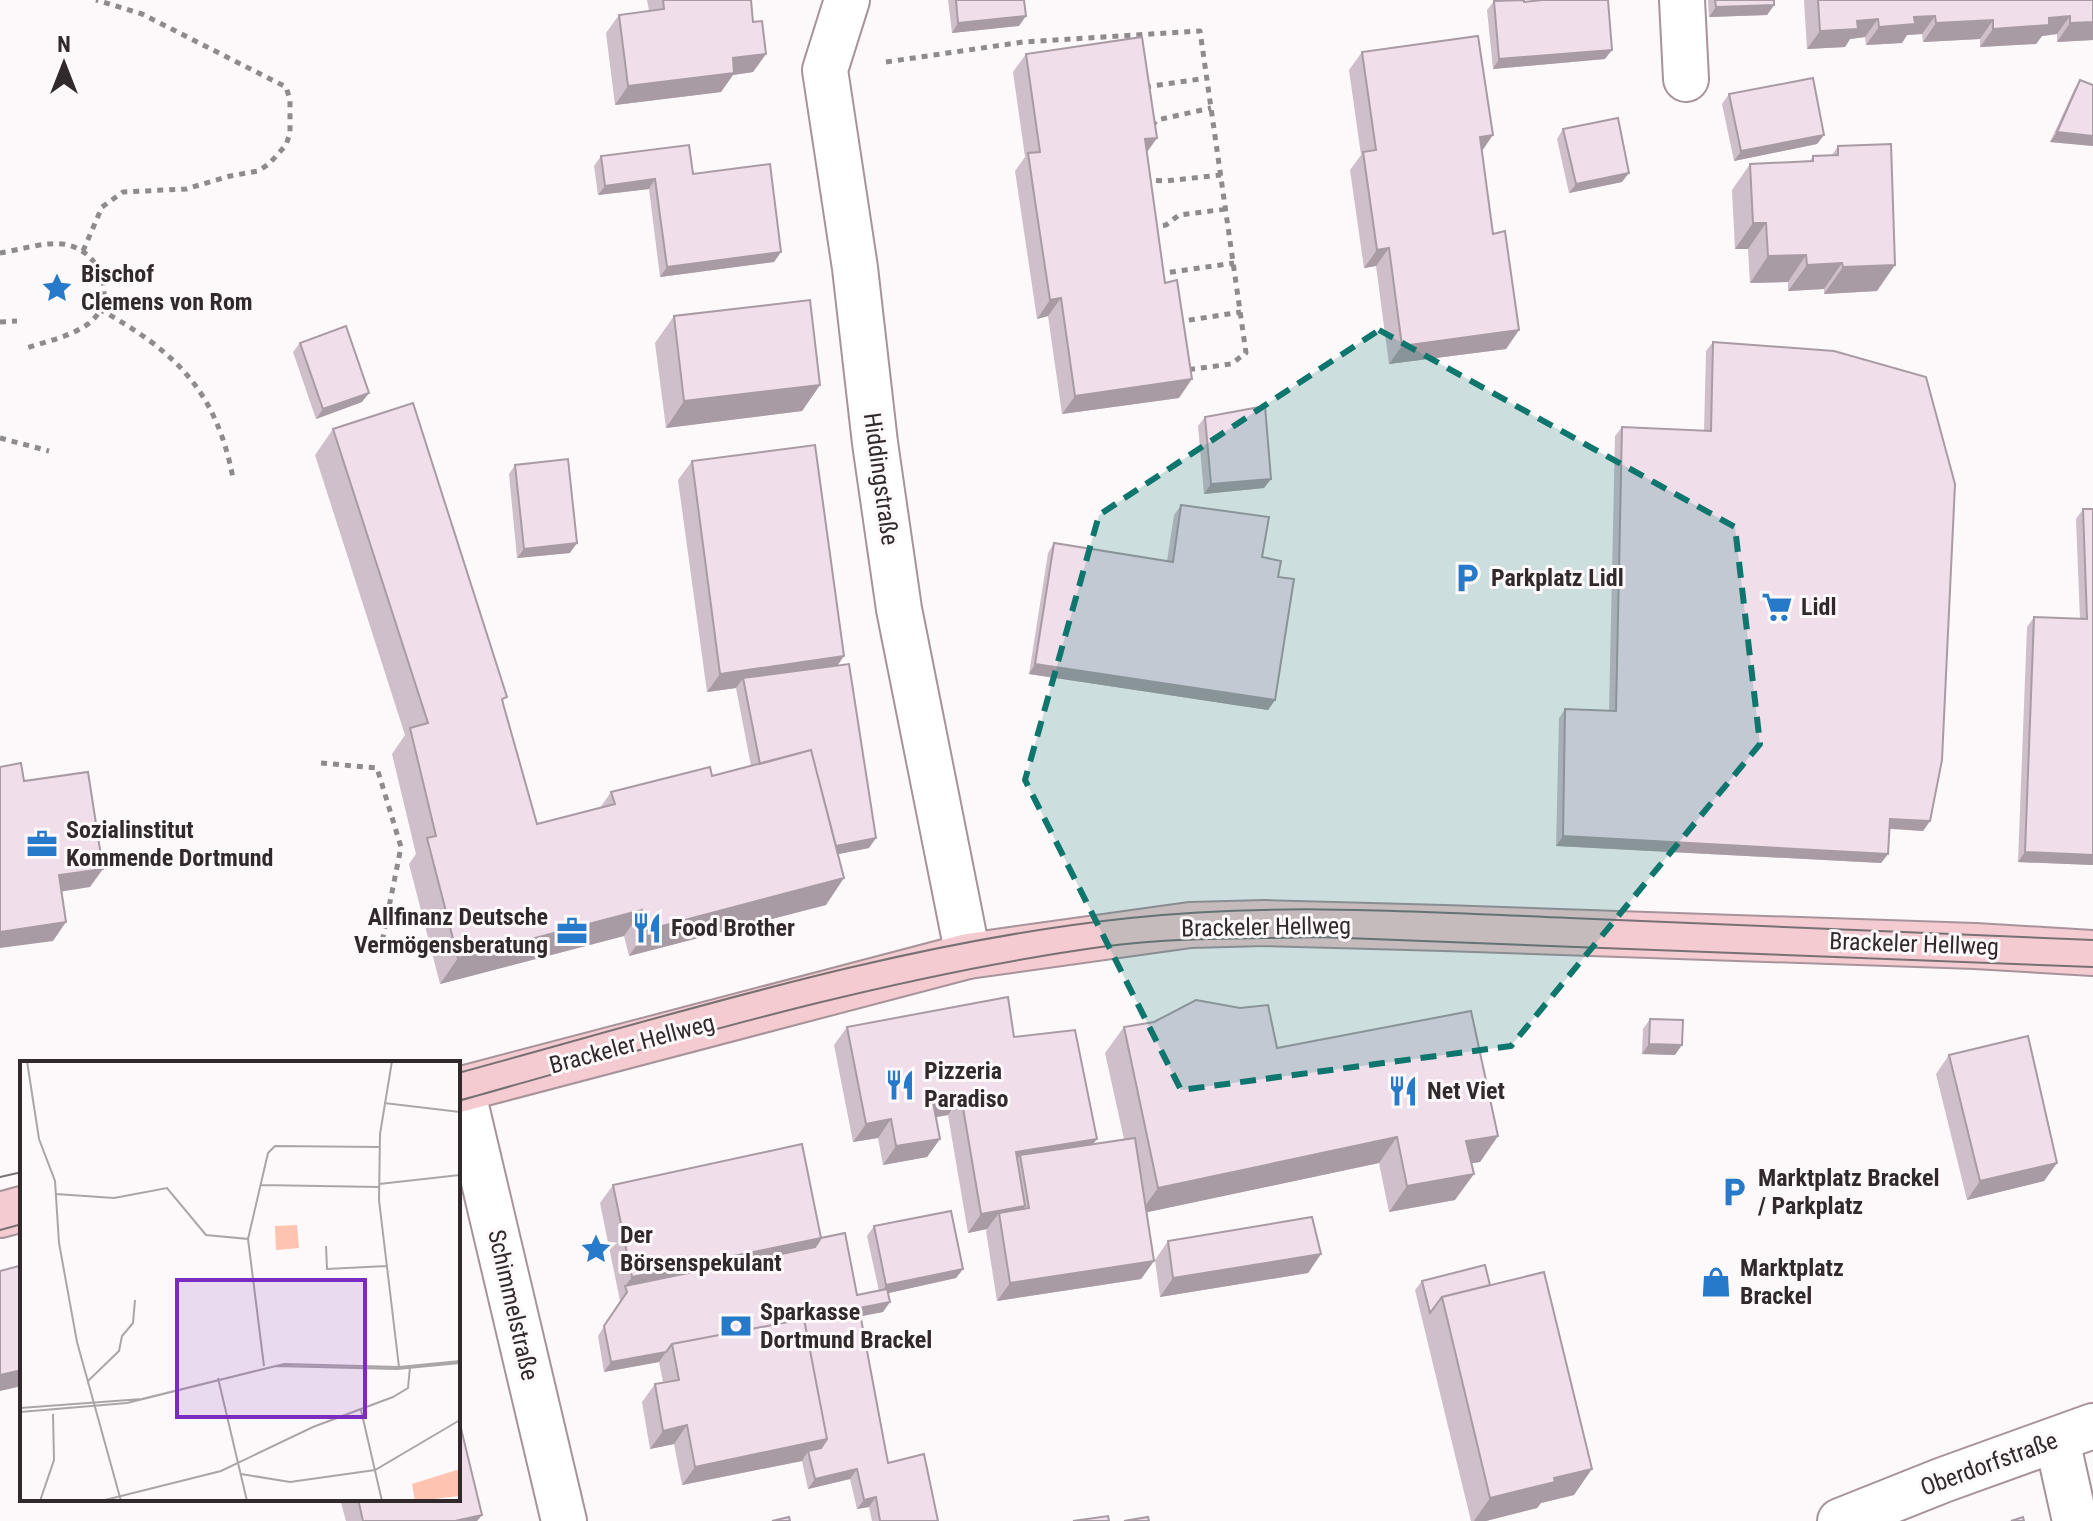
<svg xmlns="http://www.w3.org/2000/svg" width="2093" height="1521" viewBox="0 0 2093 1521" font-family="'Roboto Condensed',sans-serif">
  <style>
    .lines { fill: none; stroke-linecap: round; stroke-linejoin: round }
    .street-casing { stroke: #a7939a; stroke-width: 48 }
    .secondary-casing { stroke: #a7939a; stroke-width: 48 }
    .path { stroke: #918a8c; stroke-width: 5; stroke-dasharray: 6 6; stroke-linecap: butt }
    .street { stroke: #fff; stroke-width: 44 }
    .secondary { stroke: #f3cbd0; stroke-width: 44 }
    .tram { stroke: #787173; stroke-width: 2 }
    .wall { fill: #cebfca }
    .shaded-wall { fill: #a89ba4 }
    .building { fill: #f0deeb; stroke: #a89ba4; stroke-width: 2 }
    .marked { fill: #0f766e; fill-opacity: 0.2; stroke: #0f766e; stroke-width: 6; stroke-dasharray: 16 10; stroke-linejoin: round }
    .labels { text-anchor: middle; dominant-baseline: central; stroke-width: 6; stroke-linejoin: round; paint-order: stroke }
    .poi-label { font-size: 24px; font-weight: bold; fill: #32292c; stroke: #fdf8fa; text-anchor: start }
    .street-label { font-size: 24px; fill: #32292c; stroke: #fdf8fa }
    .inset-road { fill: none; stroke: #aca5a8; stroke-width: 2 }
    .view { fill: #7b2cbf; fill-opacity: 0.15; stroke: #7b2cbf; stroke-width: 4 }
    .inset-edge { fill: none; stroke: #32292c; stroke-width: 4 }
  </style>
  <rect width="100%" height="100%" fill="#fdf8fa"/>
  <g class="lines">
    <g class="street-casing">
      <path id="street" d="M847,0l-22,70 30,198 20,175 24,166 69,347
        M1682,0l4,79
        M462,1089l102,432
        M2057,1440l18,81
        M1840,1521l103,-41 150,-54"/>
    </g>
    <g class="secondary-casing">
      <path id="secondary" d="M458,1090l510,-134 222,-31 75,-2 179,5 531,18 118,7
        M0,1215l22,-6"/>
    </g>
    <path class="path" d="M886,62l137,-20 177,-11 46,322 -15,11 -45,6
      M1145,87l62,-9
      M1152,126l5,-6 54,-12
      M1144,180l21,1 56,-6
      M1151,227l15,-2 13,-10 47,-6
      M83,251l19,-44 21,-15 63,-3 44,-13 28,-5 11,-7 17,-19 4,-12v-33l-4,-13 -144,-73 -46,-14
      M0,253c20,-3 48,-13 68,-8 35,8 50,57 20,79 -18,13 -44,18 -65,25
      M1158,274l76,-11
      M99,309c76,42 117,81 134,169
      M0,322l17,-1
      M1177,322l64,-10
      M0,438l49,13
      M321,763l56,5 24,79 -22,110"/>
    <use href="#street" class="street"/>
    <use href="#secondary" class="secondary"/>
    <path class="tram" d="M458,1073c221,-60 443,-131 672,-155 146,-16 293,-6 440,0 174,7 349,15 523,22
      M458,1101c214,-60 429,-125 650,-155 70,-9 142,-7 212,-9l773,30
      M0,1177l22,-5
      M0,1230l22,-6"/>
  </g>
  <path class="wall" d="M647,0h104l2,22 13,32 -13,18 -20,3 -12,17 -106,13 -9,-72 13,-18 30,-4z
    M948,0h76l-5,26 -67,7z
    M1708,0h66v5l-7,10 -58,2z
    M1804,0h289v40l-36,2v-8l-15,2 -6,8 -56,3v-8l-57,3 -1,-8 -15,1 -5,8 -36,2 -1,-8 -15,2 -5,8 -38,2z
    M1494,1l30,1 81,57 -112,10 -6,-59z
    M1362,52l120,99 11,83 26,96 -13,19 -117,15 -13,-98 -12,2 -14,-98 11,-15 -12,-85z
    M1026,54l131,84 -10,14 32,246 -117,16 -14,-98 -11,3 -22,-148 10,-14 -12,-85z
    M2080,80l13,5v61l-43,-4 24,-52z
    M1729,94l95,41 -7,9 -83,17 -12,-57z
    M1563,129l59,53 -53,11 -12,-54z
    M1838,146l39,145 -53,3v-5l-36,2v-9l-38,1 -2,-34h-13l-3,-59 18,-26 60,-3 3,-5 19,-1z
    M601,156l92,18 88,78 -7,10 -114,15 -11,-88 -51,6 -4,-29z
    M674,316l146,69 -18,26 -136,17 -11,-85z
    M1713,342l217,479 -7,10 -34,-2 -1,25 -7,9 -325,-17 3,-128 6,-9 44,2 6,-275 7,-9 82,4 2,-80z
    M300,343l69,50 -7,9 -46,17 -23,-67z
    M1205,417l66,62 -7,9 -60,6 -6,-68z
    M333,429l170,274 34,121 63,-16 11,-16 101,-16 39,-10 -15,-78 -29,4 -29,-212 14,-19 145,205 32,182 -31,6 -12,51 -197,51 -5,-20 -184,48 -31,-120 7,-10 -24,-100 13,-19 -90,-280z
    M515,465l55,88 -53,5 -8,-84z
    M1181,505l81,52 16,20 -3,123 -7,10 -239,-36 19,-121 6,-10 113,18 7,-46z
    M2083,509h10v356l-75,-3 9,-235 7,-10 46,2 -4,-100z
    M1650,1019l25,36 -33,-1 1,-25z
    M847,1027l167,10 80,107 30,-5 -19,-86 19,-26 153,21 221,88 -18,26 -9,1 -16,37 -66,12 -10,-49 -233,49 8,49 -13,18 -144,22 -11,-70 1,-2 -19,4 -20,-118 -12,2 4,22 -13,18 -44,8 -5,-27 -25,4 -19,-97z
    M1949,1055l108,108 -13,18 -77,19 -31,-126z
    M613,1185l208,53 36,57 22,-4 -12,-55 7,-10 89,43 -7,9 -68,15 -5,19 -22,4 27,147 50,58h-66l-3,-14 -12,2 -7,-30 -42,10 -6,-28 -120,24 -8,-41 -24,5 -8,-47 13,-18 8,-2 -4,-20 -55,10 -6,-36 22,-35 -20,-98z
    M1168,1241l153,13 -13,19 -148,24 -5,-37z
    M1422,1281l68,4 84,210 -33,8 -4,5 -51,13h-15l-56,-231z
    M340,1499h118l24,16 -5,6h-131z"/>
  <path class="shaded-wall" d="M1774,5l-7,10 -58,2 7,-10z
    M1026,16l-7,10 -67,7 6,-10z
    M1935,16l-13,18 -15,1 -5,8 -36,2 13,-18 35,-10z
    M2070,16l-13,18 -15,2 -6,8 -56,3 13,-18 56,-11z
    M1878,19l-13,18 -15,2 -5,8 -38,2 13,-18 37,-10z
    M1993,20l-13,19 -57,3 13,-19z
    M2093,22v18l-36,2 13,-19z
    M1612,50l-7,9 -112,10 6,-10z
    M766,54l-13,18 -20,3 -12,17 -106,13 13,-19 105,-28z
    M2057,132l36,4v10l-43,-4z
    M1493,135l-13,19v-17z
    M1824,135l-7,9 -83,17 7,-10z
    M1157,138l-13,18 1,-17z
    M1629,173l-7,9 -53,11 7,-9z
    M655,179l-6,10 -51,6 7,-9z
    M1753,223h13l-18,26h-13z
    M1389,248l-13,18 -12,2 13,-18z
    M781,252l-7,10 -114,15 7,-10z
    M1806,255l-18,27 -38,1 18,-27z
    M1842,263l-18,26 -36,2 19,-26z
    M1895,265l-18,26 -53,3 19,-27z
    M1061,298l-13,18 -11,3 13,-19z
    M1519,330l-13,19 -117,15 13,-18z
    M1192,379l-13,19 -117,16 13,-18z
    M820,385l-18,26 -136,17 18,-27z
    M369,393l-7,9 -46,17 7,-10z
    M1271,479l-7,9 -60,6 7,-10z
    M577,543l-7,10 -53,5 7,-9z
    M844,656l-13,19 -88,3 -7,10 -29,4 13,-18z
    M1035,664l240,36 -7,10 -239,-36z
    M1890,819l40,2 -7,10 -40,-3z
    M1563,836l325,18 -7,9 -325,-17z
    M876,838l-7,10 -55,11 7,-10z
    M2025,852l68,3v10l-75,-3z
    M103,869l-13,18 -44,7 13,-19z
    M844,878l-18,27 -197,51 18,-26z
    M642,910l-18,26 -184,48 18,-26z
    M66,922l-13,19 -53,7v-16z
    M1649,1044l33,1 -7,10 -33,-1z
    M961,1096l-13,19 -28,5 13,-18z
    M891,1119l-13,19 -25,4 13,-18z
    M1498,1136l-18,26 -32,5 18,-26z
    M1397,1137l-18,26 -240,51 19,-26z
    M940,1139l-13,18 -44,8 13,-19z
    M1097,1139l-13,18 -64,-2 -9,14 5,-17z
    M2057,1163l-13,18 -77,19 13,-19z
    M1474,1174l-19,26 -66,12 18,-26z
    M1025,1206l-13,19 -13,-12 -12,16 -19,4 13,-19z
    M821,1238l-13,19 -181,35 -2,-6 7,-9z
    M1321,1254l-13,19 -148,24 13,-19z
    M1154,1261l-13,18 -144,22 13,-18z
    M963,1269l-7,9 -76,17 6,-10z
    M890,1302l-7,10 -31,6 7,-10z
    M666,1352l-7,10 -55,10 7,-10z
    M22,1370v16l-22,5v-16z
    M687,1425l-13,19 -24,5 13,-18z
    M827,1439l-13,19 -6,-7 -6,10 -120,24 13,-18z
    M857,1469l-7,10 -42,10 7,-10z
    M1592,1469l-18,26 -33,8 -4,5 -51,13h-12l16,-23 64,-20z
    M876,1497l-7,10 -12,2 7,-9z
    M482,1515l-5,6h-22z"/>
  <path class="building" d="M663,0h88l2,22 9,-1 4,33 -33,4 1,15 -106,13 -9,-71 45,-6z
    M956,0h68l2,16 -68,7z
    M1524,0v2l18,-2h66l4,50 -113,9 -5,-58z
    M1715,0h59v5l-58,2z
    M1818,0h275v22l-23,1v-7l-21,2v7l-56,4v-9l-57,3 -1,-7 -21,1 1,7 -36,3 -1,-8 -21,2 1,8 -38,2z
    M1478,36l15,99 -13,2 13,97 12,-3 14,99 -117,16 -13,-98 -12,2 -14,-98 13,-2 -14,-98z
    M1142,37l15,101 -12,1 20,144 12,-3 15,99 -117,17 -14,-98 -11,2 -15,-99 -7,-48 12,-1 -14,-98z
    M1813,78l11,57 -83,16 -12,-57z
    M2080,80l13,5v51l-36,-4z
    M1618,118l11,55 -53,11 -13,-55z
    M1891,144l4,121 -52,2 -1,-4 -35,2 -1,-10 -38,1 -2,-33h-13l-3,-59 63,-3v-5l25,-1v-9z
    M689,145l4,29 77,-10 11,88 -114,15 -12,-88 -50,7 -4,-30z
    M810,300l10,85 -136,16 -10,-85z
    M346,326l23,67 -46,16 -23,-66z
    M1713,342l121,9 92,26 29,107 -13,276 -12,61 -40,-2 -2,35 -325,-18 2,-127 51,2 6,-284 89,4z
    M413,403l94,294 -5,2 2,8 33,117 78,-20 -4,-12 99,-25 2,9 99,-26 33,128 -197,52 -5,-20 -184,48 -31,-120 9,-2 -26,-108 18,-5 -95,-294z
    M1265,406l6,73 -60,5 -6,-67z
    M815,445l29,211 -124,18 -28,-213z
    M568,459l9,84 -53,6 -9,-84z
    M1181,505l88,12 -7,40 19,4 -3,16 16,2 -19,121 -240,-36 19,-121 119,19z
    M2083,509h10v346l-68,-3 9,-235 53,2z
    M849,664l27,174 -40,8 -25,-96 -51,14 -17,-86z
    M21,763l3,18 64,-9 15,97 -44,6 7,47 -66,10v-165z
    M1008,997l6,40 61,-7 22,109 -81,13 9,54 -44,8 -20,-118 -28,6 7,37 -44,7 -5,-27 -25,5 -19,-97z
    M1196,1000l44,8 28,-3 9,43 194,-37 27,125 -32,5 8,33 -67,12 -10,-49 -239,51 -34,-161 30,-5z
    M1650,1019l33,1 -1,25 -33,-1z
    M2028,1036l29,127 -77,18 -31,-126z
    M1135,1138l19,123 -144,22 -11,-70 30,-5 -9,-53z
    M802,1144l19,94 -189,39 -19,-92z
    M951,1211l12,58 -77,16 -12,-59z
    M1312,1217l9,37 -148,24 -5,-37z
    M845,1233l12,62 30,-6 3,13 -31,6 29,155 36,-9 14,67h-58l-4,-24 -12,3 -7,-31 -42,10 -7,-28 13,-3 6,-9 -23,-120 -132,25 -6,8 -55,10 -7,-36 23,-34 -2,-6 190,-39 6,-9z
    M1485,1265l5,20 -48,12 -12,16 -8,-32z
    M19,1266l3,10v94l-22,5v-104z
    M1544,1272l48,197 -38,9 1,4 -65,16 -48,-201z
    M804,1319l23,120 -132,28 -8,-42 -24,6 -8,-47 24,-4 -7,-36z
    M458,1416l24,99 -27,6h-92l-5,-22h100z
    M1108,1516l1,5h-36z
    M789,1517l1,4h-18z
    M1148,1517l1,4h-25z
    M2023,1517l1,4h-13z"/>
  <path class="marked" d="M1379,330l356,197 25,217 -249,302 -330,44 -156,-310 74,-265z"/>
  <defs>
    <g id="sight-bare" transform="scale(2.4)"><path d="M0-6L1.8-2.2L6-1.7L2.9 1.2L3.7 5.4L0 3.3L-3.7 5.4L-2.9 1.2L-6-1.7L-1.8-2.2Z" fill="#277ac9" stroke="#fdf8fa" stroke-width="2.5" paint-order="stroke"/></g>
    <g id="parking-bare" transform="scale(2.4)"><path d="M-3.5-5.5H1a3.5 3.5 0 0 1 0 7H-1V5.5H-3.5ZM-1-3.4V-.6H.8a1.4 1.4 0 0 0 0-2.8Z" fill="#277ac9" stroke="#fdf8fa" stroke-width="2.5" paint-order="stroke"/></g>
    <g id="supermarket-bare" transform="scale(2.4)"><path d="M-6-5.5h2.5l.6 2H6L4.5 2H-2.5L-4.4-4H-6ZM-1.5 3.2a1.3 1.3 0 1 0 .1 0ZM3 3.2a1.3 1.3 0 1 0 .1 0Z" fill="#277ac9" stroke="#fdf8fa" stroke-width="2.5" paint-order="stroke"/></g>
    <g id="office-bare" transform="scale(2.4)"><path d="M-6-3h4V-5.5h4V-3h4V5H-6ZM-1-4.5V-3h2v-1.5ZM-6 0V1H6V0Z" fill="#277ac9" stroke="#fdf8fa" stroke-width="2.5" paint-order="stroke"/></g>
    <g id="restaurant-bare" transform="scale(2.4)"><path d="M-5-6h1v4h1v-4h1v4h1v-4h1v5L-1.5 .5V6h-2V.5L-5-1ZM5-6V6H3V1.5H1.5Q1.5-4 5-6Z" fill="#277ac9" stroke="#fdf8fa" stroke-width="2.5" paint-order="stroke"/></g>
    <g id="shop-bare" transform="scale(2.4)"><path d="M-5-2.5h2.3a2.7 3.5 0 0 1 5.4 0H5L5.5 6h-11ZM-1.5-2.5h3a1.5 2.3 0 0 0-3 0Z" fill="#277ac9" stroke="#fdf8fa" stroke-width="2.5" paint-order="stroke"/></g>
    <g id="bank-bare" transform="scale(2.4)"><path d="M-6-4H6V4H-6ZM0-2.3a2.3 2.3 0 1 0 0 4.6a2.3 2.3 0 1 0 0-4.6Z" fill="#277ac9" stroke="#fdf8fa" stroke-width="2.5" paint-order="stroke"/></g>
  </defs>
  <g fill-rule="evenodd">
    <use href="#sight-bare" x="57" y="288"/>
    <use href="#parking-bare" x="1467" y="578"/>
    <use href="#supermarket-bare" x="1777" y="607"/>
    <use href="#office-bare" x="42" y="844"/>
    <use href="#restaurant-bare" x="647" y="928"/>
    <use href="#office-bare" x="572" y="931"/>
    <use href="#restaurant-bare" x="900" y="1085"/>
    <use href="#restaurant-bare" x="1403" y="1091"/>
    <use href="#parking-bare" x="1734" y="1192"/>
    <use href="#sight-bare" x="596" y="1249"/>
    <use href="#shop-bare" x="1716" y="1282"/>
    <use href="#bank-bare" x="736" y="1326"/>
  </g>
  <g class="labels">
    <g class="poi-label">
      <text x="81" y="274">Bischof<tspan x="81" dy="28">Clemens von Rom</tspan></text>
      <text x="1491" y="578">Parkplatz Lidl</text>
      <text x="1801" y="607">Lidl</text>
      <text x="66" y="830">Sozialinstitut<tspan x="66" dy="28">Kommende Dortmund</tspan></text>
      <text x="548" y="917" text-anchor="end">Allfinanz Deutsche<tspan x="548" dy="28">Vermögensberatung</tspan></text>
      <text x="671" y="928">Food Brother</text>
      <text x="924" y="1071">Pizzeria<tspan x="924" dy="28">Paradiso</tspan></text>
      <text x="1427" y="1091">Net Viet</text>
      <text x="1758" y="1178">Marktplatz Brackel<tspan x="1758" dy="28">/ Parkplatz</tspan></text>
      <text x="620" y="1235">Der<tspan x="620" dy="28">Börsenspekulant</tspan></text>
      <text x="1740" y="1268">Marktplatz<tspan x="1740" dy="28">Brackel</tspan></text>
      <text x="760" y="1312">Sparkasse<tspan x="760" dy="28">Dortmund Brackel</tspan></text>
    </g>
    <g class="street-label">
      <text transform="translate(881 479) rotate(82)">Hiddingstraße</text>
      <text transform="translate(1266 927) rotate(-1)">Brackeler Hellweg</text>
      <text transform="translate(1914 944) rotate(2)">Brackeler Hellweg</text>
      <text transform="translate(632 1044) rotate(-15)">Brackeler Hellweg</text>
      <text transform="translate(513 1305) rotate(77)">Schimmelstraße</text>
      <text transform="translate(1989 1464) rotate(-20)">Oberdorfstraße</text>
    </g>
  </g>
  <g transform="translate(20 1061)">
    <rect width="440" height="440" fill="#fdf8fa"/>
    <path d="M440,408v27l-45,5 -3,-17z" fill="#fec3b1"/>
    <path d="M277,164l2,23 -23,2 -1,-24z" fill="#fec3b1"/>
    <path class="inset-road" d="M7,0l12,78 16,42 4,62 18,99 44,159M372,0l-12,73 -1,66 20,167M364,42l76,9M359,123l81,-9M240,124l119,2M36,133l58,4 53,-10 39,47 42,4 16,127M228,178l20,-86 7,-7 104,1M306,185l1,23 60,-3M198,317l29,123M68,320l31,-30 3,-15 11,-13 2,-23M0,347l122,-9 142,-35 115,3 61,-6M341,349l21,91M0,351l107,-9 149,-37 121,3 63,-6M221,413l49,8 85,-12 85,-50M20,440l14,-41 -1,-46M81,440l120,-30 92,-44 80,-30 15,-9 2,-21"/>
    <path class="view" d="M157,219h188v137h-188z"/>
    <rect width="440" height="440" class="inset-edge"/>
  </g>
  <g transform="translate(64 64)" stroke="#fdf8fa" stroke-width="6" paint-order="stroke">
  <path d="M0-6L14 30L0 20L-14 30Z" fill="#32292c"/>
  <text y="-12" font-size="22" font-weight="bold" text-anchor="middle" fill="#32292c">N</text>
  </g>
</svg>
